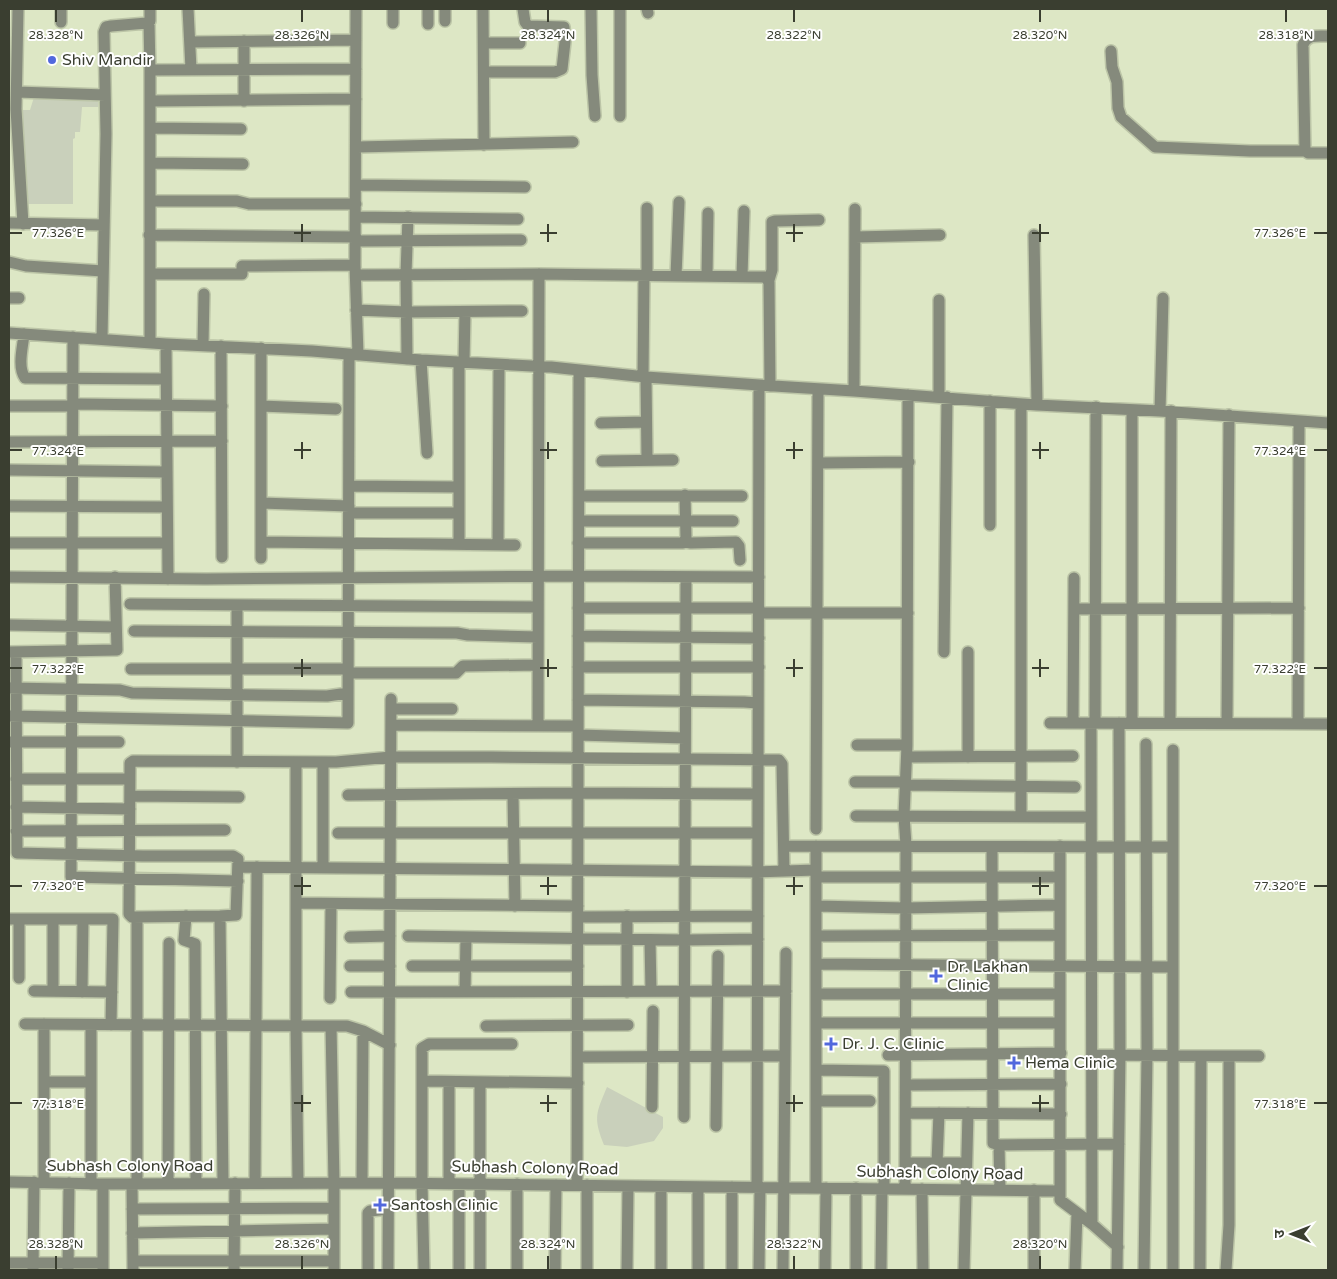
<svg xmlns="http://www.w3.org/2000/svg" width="1337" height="1279" viewBox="0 0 1337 1279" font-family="'Varela Round','Noto Sans Devanagari',sans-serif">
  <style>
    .green { fill: #c9d0bb }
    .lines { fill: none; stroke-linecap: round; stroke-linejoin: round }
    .minor-casing { stroke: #bcc5a7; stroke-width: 14 }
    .minor { stroke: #858a7c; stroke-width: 11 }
    .ticks { fill: none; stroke: #3a3e30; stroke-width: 2 }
    .poi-dot { fill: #5268dd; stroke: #fff; stroke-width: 2 }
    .labels { text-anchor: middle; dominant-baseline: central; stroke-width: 4; stroke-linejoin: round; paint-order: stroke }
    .poi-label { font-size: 16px; fill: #3a3e30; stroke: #fff; text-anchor: start }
    .street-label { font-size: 16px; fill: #3a3e30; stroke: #fff }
    .ticks-label { font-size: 12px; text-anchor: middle; fill: #3a3e30; stroke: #fff; stroke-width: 4; stroke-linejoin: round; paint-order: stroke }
  </style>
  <rect width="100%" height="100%" fill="#dde7c5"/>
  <path class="green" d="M35,94h63v13h-16l-2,25h-5v6l-2,1v65h-58v-94h15z
    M607,1087l56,30v11l-9,13 -27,6 -23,-2c-11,-27 -8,-32 3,-58z"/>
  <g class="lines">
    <g class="minor-casing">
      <path id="minor" d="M18,9l-2,100 7,115
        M61,9v13
        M188,9l3,60
        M356,9l-1,256 3,90
        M393,9v14
        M428,9v15
        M445,9v12
        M483,9l1,136
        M591,9l1,66 3,41
        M620,9v107
        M647,9l1,4
        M149,22l1,48v272
        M1328,36c-10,0 -21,-2 -25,9l2,106 3,2h20
        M190,42l166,-2
        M485,43h35
        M1111,51l1,16 5,15 1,26 3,9 34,30 95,4h55
        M150,70l206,-1
        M485,72h70l7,-3 3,-27 -1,-15 -36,-1 -3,-4 -2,-13
        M17,92l88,3
        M150,101l206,-2
        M244,101v-60
        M150,128l91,1
        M357,147l216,-5
        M150,163l93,1
        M356,185l169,2
        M150,201h87l12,3h107
        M647,208v67
        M356,217l162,2
        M9,223l95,2
        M149,235l207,2
        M1034,235l3,170
        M855,237l85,-2
        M356,241l165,-1
        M9,262l17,4 77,5
        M150,274h92v-8l113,-1
        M356,275l183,-1 226,3 4,5 1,104
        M676,276l3,-74
        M707,276l1,-63
        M742,276l2,-65
        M769,280l3,-10v-48l3,-1 44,-1
        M9,298h10
        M939,300v97
        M356,310l51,2 115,-1
        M9,333l157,11 146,7 109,9 130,7 95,10 113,8 95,6 183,14 123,6 168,12
        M24,334c-1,12 -7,33 1,44l141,1
        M73,337l-2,540 167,4
        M102,339l4,-205 -2,-102 2,-5 5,-1 36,-3 3,-2v-12
        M166,344l2,235
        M203,345l1,-51
        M221,346l1,211
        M407,359l-1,-85 2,-57
        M421,360l6,93
        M464,362l1,-50
        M643,377l1,-102
        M646,377l1,83
        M854,391l1,-182
        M990,401v124
        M9,406h56l14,-2 143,2
        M261,406l75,3
        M1132,410v313
        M1160,411l3,-113
        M601,423l45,-1
        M9,442l213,-1
        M602,461l71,-1
        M818,463l91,-1
        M9,470l158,2
        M349,486l109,1
        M579,496h163
        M261,503l88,3
        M9,506l158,1
        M349,513h110
        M579,521h154
        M261,542l254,3
        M685,542l6,1 45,-1 3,4 1,14
        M9,543h158
        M578,543h105l3,-5 -1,-43
        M459,544v-182
        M498,544l1,-179
        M261,558v-210
        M9,577l197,2 373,-3 180,1
        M130,604l408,3
        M578,608h181
        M1074,609l225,-1
        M759,613h149
        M9,625l107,2
        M134,631l323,2 11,2 70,2
        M578,636l181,2
        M9,652l108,-2 -2,-73
        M16,652l1,201 126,3h90l5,3 -2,56 -16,1 -88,1 -3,-3c0,-50 1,-100 1,-151l3,-2 203,1 55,-5h100l288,3 3,4 2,107
        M944,652l3,-255
        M968,652v105
        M578,667h181
        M131,669h217
        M348,673h108l7,-7 75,-1
        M10,688l110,2 12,3 195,3 21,-3
        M578,700l166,2 14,1
        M391,709h61
        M10,716l338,7 1,-368
        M1050,723l278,1
        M1073,723l1,-145
        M1091,723l1,501
        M1095,723l1,-316
        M1170,723l1,-312
        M1227,723l2,-308
        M1298,723l1,-302
        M391,725l187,1
        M538,726l1,-452
        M578,735l107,3
        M10,742h109
        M857,745h50
        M1173,750v520
        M907,757l166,-1
        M237,762v-157
        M296,762v263l2,158
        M16,779h114
        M855,782h50
        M905,785l170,2
        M348,795l230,-2 180,1
        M513,795l2,111
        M130,796l109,1
        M16,807l114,2
        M856,816l235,1
        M1021,817v-413
        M816,829l2,-440
        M16,831l209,-1
        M338,833h420
        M784,846l389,1
        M816,846v341
        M1060,846v354l32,24 26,23
        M992,847l1,296 6,2 120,-1
        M238,867l520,5 58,-2
        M323,868v-106
        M816,877h244
        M296,903l282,3
        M816,906l89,2 155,-3
        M186,916l-2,24 11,4 1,239
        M220,916l3,267
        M137,917v266
        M578,917l180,-1
        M9,919h104l-2,106
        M19,919v59
        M408,936l277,4 73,-1
        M816,936l244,-1
        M350,937l40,-1
        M650,940l1,51
        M816,964l357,3
        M350,966h40
        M412,966h166
        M34,991l78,1
        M53,991v-72
        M82,992l1,-73
        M351,992l435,-1
        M465,992l1,-55
        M627,992v-76
        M816,994h244
        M330,998l1,-94
        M816,1023h244
        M25,1024l322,2 16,5 27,14
        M91,1025v159
        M331,1026l3,157v87
        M486,1026l142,-1
        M888,1055l173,-2
        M1092,1055l167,1
        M578,1057l207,-1
        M816,1070l68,1v117
        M422,1081l156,2
        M44,1082h47
        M449,1082v101
        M480,1082v188
        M907,1085l154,-1
        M816,1101h54
        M652,1107l1,-96
        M906,1113l155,1
        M684,1117l2,-539
        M716,1126l2,-170
        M999,1145l1,45
        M906,1163h60
        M937,1163l2,-50
        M9,1182l94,2 286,-1 671,8
        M44,1182v-158
        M168,1183l1,-240
        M255,1183l2,-316
        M362,1183l1,-152
        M103,1184v86
        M132,1184l1,86
        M577,1185l2,-814
        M587,1185v85
        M732,1187v83
        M757,1187l2,-802
        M856,1188v82
        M905,1189l1,-344 -2,-29 3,-71 1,-350
        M922,1189l1,81
        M1034,1190v80
        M132,1209l202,-1
        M132,1233l202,-4
        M133,1261h201
        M9,1263h94
        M33,1270l1,-88
        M68,1270l1,-87
        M234,1270l1,-87
        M368,1270v-57l2,-2 19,-2
        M388,1270l3,-571
        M424,1270l-2,-87v-135l7,-4h83
        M459,1270v-86
        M517,1270v-86
        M555,1270l1,-85
        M627,1270l1,-84
        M661,1270v-83
        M698,1270v-83
        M759,1270l1,-83
        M783,1270l3,-317
        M825,1270l1,-82
        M881,1270l1,-82
        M964,1270l4,-157
        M1075,1270l2,-57
        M1117,1270l3,-215 -1,-332
        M1144,1270l3,-215 -1,-311
        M1200,1270l1,-214
        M1226,1270l3,-45v-169"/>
    </g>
    <use href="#minor" class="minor"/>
  </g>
  <path class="ticks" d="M56,10v12M302,10v12M548,10v12M794,10v12M1040,10v12M1286,10v12M302,224v18M548,224v18M794,224v18M1040,224v18M10,233h12M294,233h17M540,233h17M786,233h17M1032,233h17M1314,233h13M302,442v17M548,442v17M794,442v17M1040,442v17M10,450h12M294,450h17M540,450h17M786,450h17M1032,450h17M1314,450h13M302,659v18M548,659v18M794,659v18M1040,659v18M10,668h12M294,668h17M540,668h17M786,668h17M1032,668h17M1314,668h13M302,877v18M548,877v18M794,877v18M1040,877v18M10,886h12M294,886h17M540,886h17M786,886h17M1032,886h17M1314,886h13M302,1095v17M548,1095v17M794,1095v17M1040,1095v17M10,1103h12M294,1103h17M540,1103h17M786,1103h17M1032,1103h17M1314,1103h13M56,1256v13M302,1256v13M548,1256v13M794,1256v13M1040,1256v13"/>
  <g class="poi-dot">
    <circle cx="52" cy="60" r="5"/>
    <path d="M933.5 968.5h5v5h5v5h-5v5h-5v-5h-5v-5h5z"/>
    <path d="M828.5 1036.5h5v5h5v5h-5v5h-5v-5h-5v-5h5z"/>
    <path d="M1011.5 1055.5h5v5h5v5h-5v5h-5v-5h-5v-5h5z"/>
    <path d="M377.5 1197.5h5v5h5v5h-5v5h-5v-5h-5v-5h5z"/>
  </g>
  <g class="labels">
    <g class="poi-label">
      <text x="62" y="60">Shiv Mandir</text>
      <text x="947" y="967">Dr. Lakhan<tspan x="947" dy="18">Clinic</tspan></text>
      <text x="842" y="1044">Dr. J. C. Clinic</text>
      <text x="1025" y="1063">Hema Clinic</text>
      <text x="391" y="1205">Santosh Clinic</text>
    </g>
    <g class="street-label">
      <text x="130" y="1166">Subhash Colony Road</text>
      <text transform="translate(535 1168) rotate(1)">Subhash Colony Road</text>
      <text transform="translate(940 1173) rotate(1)">Subhash Colony Road</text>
    </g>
  </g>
  <g class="ticks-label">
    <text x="56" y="39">28.328°N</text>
    <text x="302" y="39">28.326°N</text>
    <text x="548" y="39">28.324°N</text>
    <text x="794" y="39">28.322°N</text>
    <text x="1040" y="39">28.320°N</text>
    <text x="1286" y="39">28.318°N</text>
    <text x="1280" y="237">77.326°E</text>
    <text x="58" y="237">77.326°E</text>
    <text x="1280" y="455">77.324°E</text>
    <text x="58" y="455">77.324°E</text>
    <text x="1280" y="673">77.322°E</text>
    <text x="58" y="673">77.322°E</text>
    <text x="1280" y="890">77.320°E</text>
    <text x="58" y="890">77.320°E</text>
    <text x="1280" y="1108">77.318°E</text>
    <text x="58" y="1108">77.318°E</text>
    <text x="56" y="1248">28.328°N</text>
    <text x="302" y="1248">28.326°N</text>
    <text x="548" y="1248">28.324°N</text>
    <text x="794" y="1248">28.322°N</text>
    <text x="1040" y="1248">28.320°N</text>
  </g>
  <rect width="1337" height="1279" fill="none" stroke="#3a3e30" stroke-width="20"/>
  <g transform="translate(1292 1234) rotate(270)" stroke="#ffffff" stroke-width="4" paint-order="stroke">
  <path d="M0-4L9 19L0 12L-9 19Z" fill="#3a3e30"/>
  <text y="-8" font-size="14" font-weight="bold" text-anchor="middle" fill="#3a3e30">उ</text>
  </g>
</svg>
